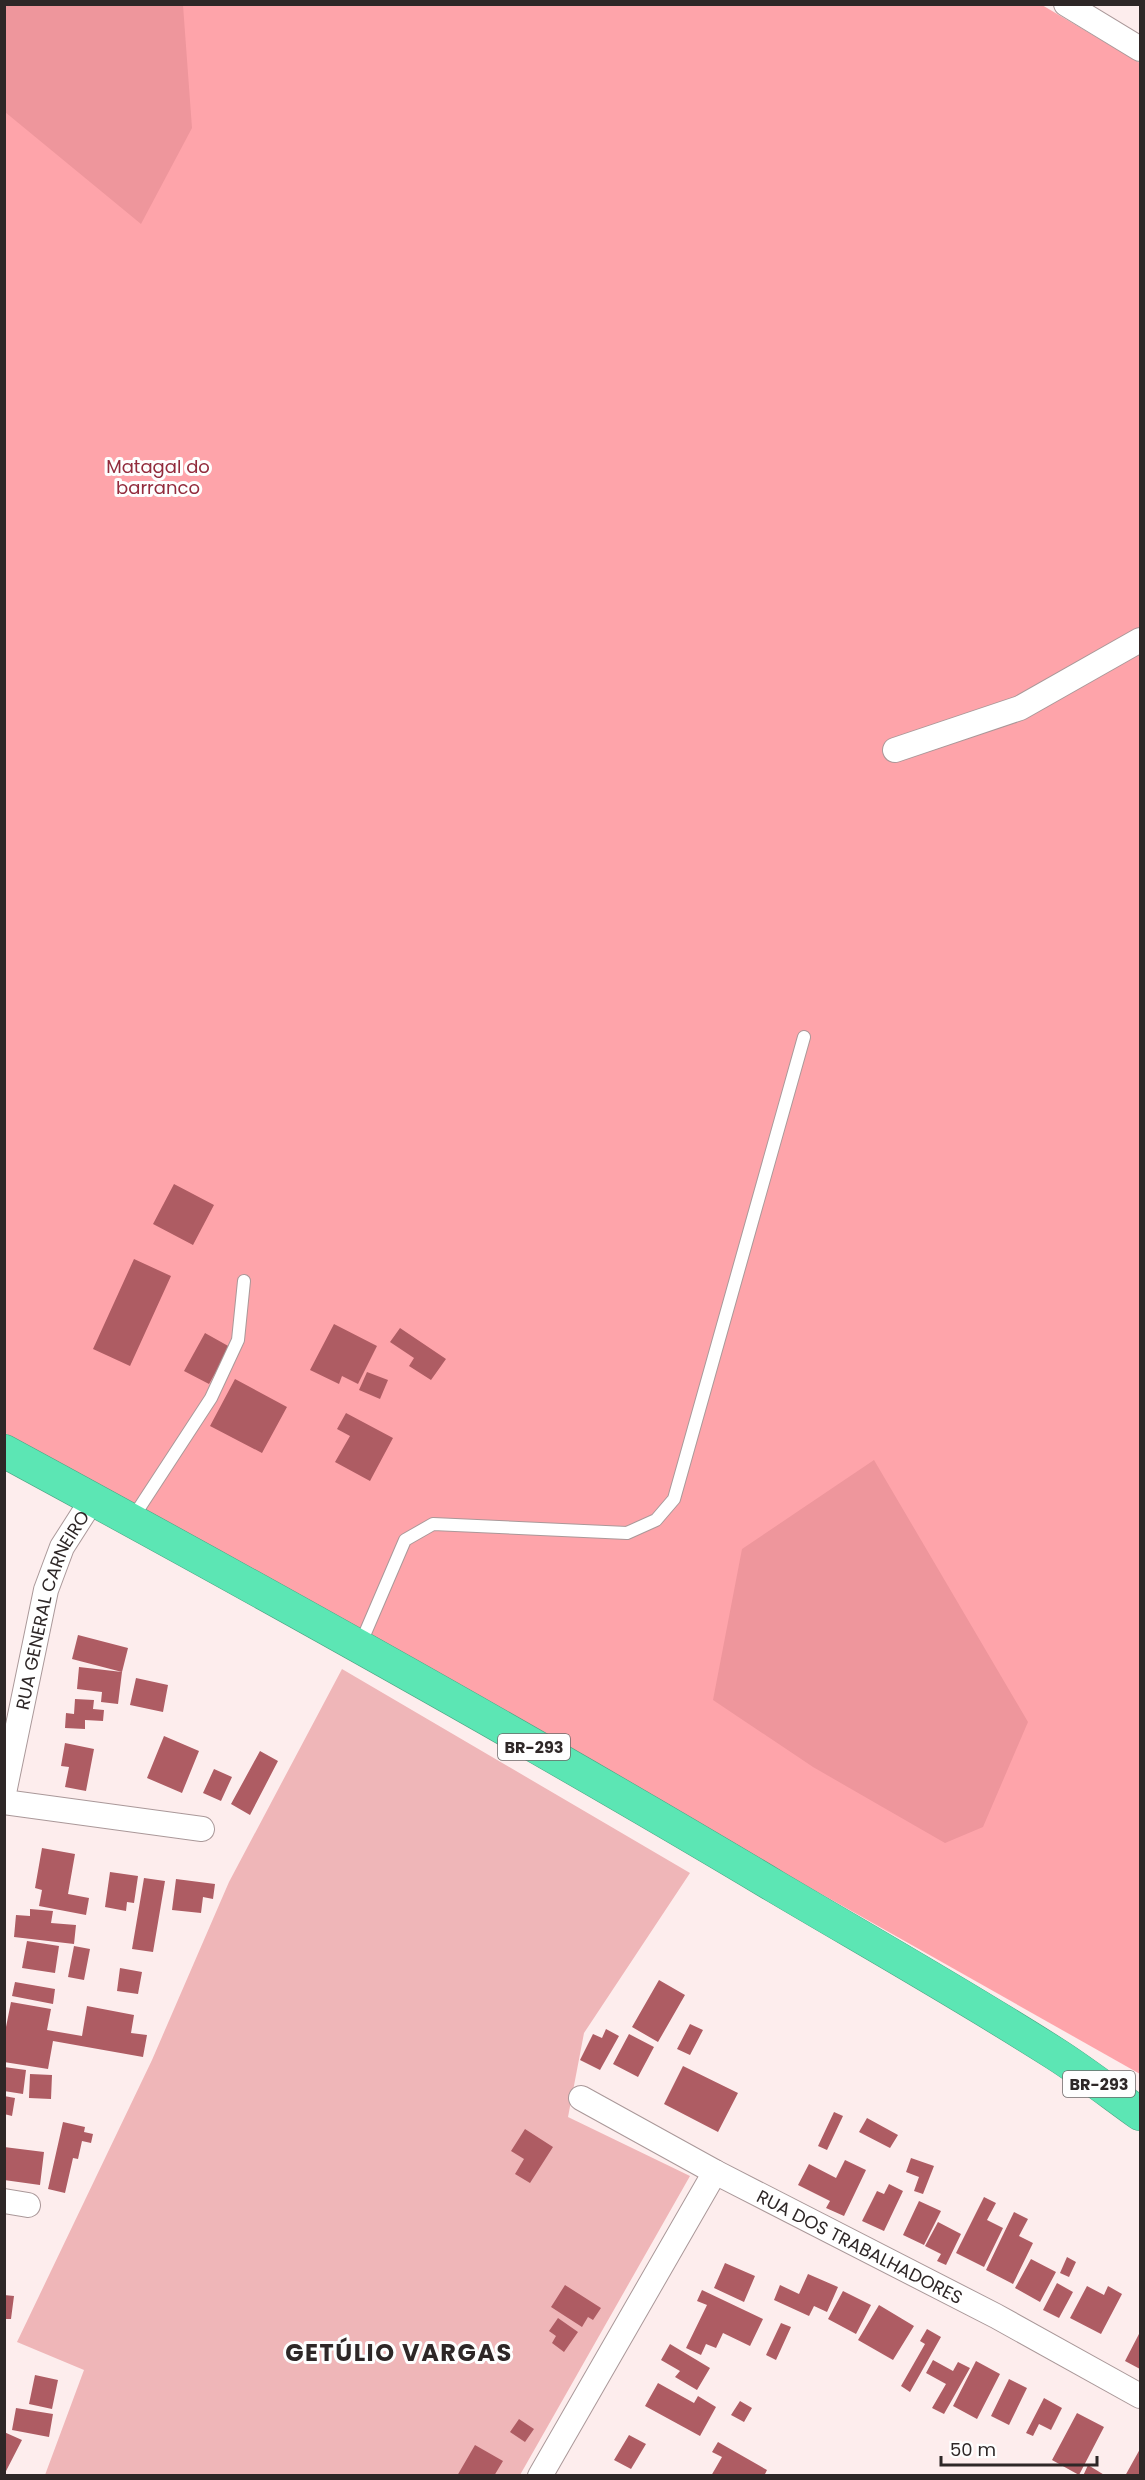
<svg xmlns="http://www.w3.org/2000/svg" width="1145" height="2480" viewBox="0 0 1145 2480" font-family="Poppins,sans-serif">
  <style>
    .green { fill: #efb6b8 }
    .forest { fill: #fea4aa }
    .water { fill: #ee969c }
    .building { fill: #ae5c63 }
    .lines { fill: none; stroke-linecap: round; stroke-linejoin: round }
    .lane-casing { stroke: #aa9899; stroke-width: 14 }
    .street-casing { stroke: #aa9899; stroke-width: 26 }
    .highway-casing { stroke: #4ca383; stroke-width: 34 }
    .lane { stroke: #fff; stroke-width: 12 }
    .street { stroke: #fff; stroke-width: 24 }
    .highway { stroke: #5ce6b4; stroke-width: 33 }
    .labels { text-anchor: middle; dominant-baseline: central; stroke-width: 6; stroke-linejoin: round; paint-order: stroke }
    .shield { fill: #fefefe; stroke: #6c6868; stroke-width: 1.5 }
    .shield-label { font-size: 16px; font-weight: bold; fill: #2e2727 }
    .park-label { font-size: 18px; fill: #922b3c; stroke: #fefefe }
    .street-label { font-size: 18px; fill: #2e2727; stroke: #fefefe }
    .district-label { font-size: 24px; font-weight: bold; letter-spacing: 1.5px; fill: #2e2727; stroke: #fefefe }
  </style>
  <rect width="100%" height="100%" fill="#fdeded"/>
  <path class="green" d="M342,1669l348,204 -106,160 -16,84 122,59 -170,299h-475l39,-105 -67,-28 135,-282 77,-178z"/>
  <path class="forest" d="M5,5h1037l98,58v2011l-1135,-641z"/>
  <path class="water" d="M4,5h179l9,123 -51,96 -136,-112z
    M874,1460l154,262 -45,105 -38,16 -132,-76 -100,-67 29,-151z"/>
  <path class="building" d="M174,1184l40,21 -21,40 -40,-21z
    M134,1259l37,17 -41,90 -37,-17z
    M334,1324l43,22 -19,38 -16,-8 -3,8 -29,-14z
    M400,1328l46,31 -15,21 -22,-14 5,-8 -24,-16z
    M205,1333l25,14 -21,37 -25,-13z
    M367,1372l21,8 -8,19 -21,-9z
    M235,1379l52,28 -25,46 -52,-27z
    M346,1413l47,25 -23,43 -35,-19 15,-26 -13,-7z
    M78,1635l50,13 -6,24 -50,-13z
    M79,1667l43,5 -4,32 -17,-2 1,-10 -25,-3z
    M136,1678l32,7 -5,27 -33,-7z
    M75,1699l19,1 -1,9 11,1 -1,11 -18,-1v9l-20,-1 1,-15 8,1z
    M164,1736l35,15 -17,42 -35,-15z
    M65,1743l29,6 -8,42 -21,-4 4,-20 -8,-1z
    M260,1751l18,10 -28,54 -19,-11z
    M214,1769l18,8 -11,24 -18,-8z
    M42,1848l33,6 -7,40 21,4 -3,17 -47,-9 3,-16 -7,-2z
    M110,1872l28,4 -4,27 -7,-1 -1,9 -21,-4z
    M144,1878l21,3 -12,71 -21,-3z
    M176,1879l39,5 -2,15 -10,-2 -2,16 -29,-3z
    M30,1909l23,2 -2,12 25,2 -2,19 -60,-7 2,-22 14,1z
    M27,1941l32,5 -4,27 -33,-5z
    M74,1946l16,3 -6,31 -16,-3z
    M120,1968l22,4 -4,22 -21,-3z
    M659,1980l26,15 -27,47 -26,-15z
    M15,1982l40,7 -2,15 -41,-8z
    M11,2002l40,7 -4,21 35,6 5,-30 47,9 -3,18 16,2 -4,22 -90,-16 -5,28 -44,-7v-25z
    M690,2024l13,6 -13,25 -13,-6z
    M606,2029l13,7 -19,34 -20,-10 13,-26 9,4z
    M629,2034l25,13 -16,30 -25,-13z
    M683,2066l55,27 -20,39 -54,-28z
    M4,2067l22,3 -3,24 -19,-3z
    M30,2074l22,1 -1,24 -22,-1z
    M4,2096l11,2 -3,18 -8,-2z
    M834,2112l9,4 -16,34 -9,-4z
    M867,2118l31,17 -8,13 -31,-16z
    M63,2122l22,5 -1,5 9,2 -2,9 -9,-2 -4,18 -5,-1 -8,35 -17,-4z
    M525,2129l28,18 -23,36 -15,-9 9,-15 -13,-8z
    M4,2147l40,5 -4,33 -36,-5z
    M911,2158l23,8 -11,28 -9,-3 5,-14 -13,-5z
    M845,2160l21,10 -22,46 -18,-8 4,-7 -32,-16 11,-21 27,14z
    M889,2184l14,7 -19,40 -22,-10 15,-30 7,3z
    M984,2197l12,6 -9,17 16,8 -19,39 -28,-14z
    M919,2201l22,10 -17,34 -21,-10z
    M1014,2212l14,7 -9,17 14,7 -20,41 -27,-14z
    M938,2222l23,12 -15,31 -9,-4 4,-7 -16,-8z
    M1067,2257l9,5 -7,15 -9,-4z
    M1031,2259l25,13 -16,30 -25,-14z
    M725,2263l30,13 -11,26 -30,-14z
    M808,2274l30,13 -11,25 -13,-6 -5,10 -35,-16 6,-15 19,9z
    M1057,2283l16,9 -14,26 -16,-8z
    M565,2285l36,23 -8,12 -5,-3 -6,10 -31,-20z
    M1087,2286l17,9 4,-9 14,8 -21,40 -31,-16z
    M702,2290l61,29 -13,27 -27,-13 -7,15 -10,-4 -5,11 -15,-7 21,-43 -10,-4z
    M843,2291l28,14 -15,29 -28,-15z
    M4,2295l10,1 -3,23h-7z
    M879,2305l35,21 -21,34 -35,-20z
    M558,2318l20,14 -14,20 -12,-9 4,-7 -7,-5z
    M781,2323l10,4 -15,33 -10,-5z
    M927,2329l14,8 -31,55 -9,-6 24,-42 -5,-3z
    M1140,2332v37l-15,-8z
    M670,2344l40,24 -13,22 -22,-13 5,-6 -19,-11z
    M933,2360l20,11 5,-9 12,6 -26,46 -12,-6 14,-24 -20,-11z
    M976,2361l24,13 -23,45 -24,-13z
    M35,2375l23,5 -6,29 -23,-5z
    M1009,2379l18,9 -18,37 -18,-9z
    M658,2383l36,20 4,-7 18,11 -16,29 -55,-30z
    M1044,2398l18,10 -11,22 -12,-6 -6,12 -7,-3z
    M740,2401l12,7 -8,14 -13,-7z
    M16,2408l37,6 -4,23 -37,-7z
    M1077,2413l27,14 -25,48 -27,-15z
    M519,2419l15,10 -9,13 -15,-10z
    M4,2432l18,8 -18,35z
    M629,2435l17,9 -15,25 -17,-9z
    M718,2442l49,28 -3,6h-53l11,-19 -10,-5z
    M475,2445l28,16 -9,15h-37z
    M1140,2449v27h-15z
    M1088,2465l18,11h-23z"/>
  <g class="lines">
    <g class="lane-casing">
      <path id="lane" d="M132,1519l79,-121 27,-58 6,-59
        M360,1645l45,-105 28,-16 194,9 29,-13 18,-21 130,-462"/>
    </g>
    <g class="street-casing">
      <g id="street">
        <path d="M1066,4l74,45"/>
        <path d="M895,750l125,-42 120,-68"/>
        <path id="s1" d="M4,1793l42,-203 16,-43 30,-47"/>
        <path d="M4,1802l198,27"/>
        <path id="s2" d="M581,2098l134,74 281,144 144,80"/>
        <path d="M4,2201l24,4"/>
        <path d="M540,2476l175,-304"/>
      </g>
    </g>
    <g class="highway-casing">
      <path id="highway" d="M4,1451c260,141 518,284 772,436 93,55 187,108 278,166 30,19 58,41 86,61"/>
    </g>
    <use href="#lane" class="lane"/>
    <use href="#street" class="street"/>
    <use href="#highway" class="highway"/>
  </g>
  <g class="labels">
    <g class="shield">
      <rect x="498" y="1734" width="72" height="26" rx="4.5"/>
      <rect x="1063" y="2071" width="72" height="26" rx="4.5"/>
    </g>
    <g class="shield-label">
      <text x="534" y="1747">BR-293</text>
      <text x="1099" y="2084">BR-293</text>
    </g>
    <g class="park-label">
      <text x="158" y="466">Matagal do<tspan x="158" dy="21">barranco</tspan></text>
    </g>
    <g class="street-label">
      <text stroke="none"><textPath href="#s1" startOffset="190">RUA GENERAL CARNEIRO</textPath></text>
      <text stroke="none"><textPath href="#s2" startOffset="316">RUA DOS TRABALHADORES</textPath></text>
    </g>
    <g class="district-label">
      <text x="399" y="2352">GETÚLIO VARGAS</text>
    </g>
  </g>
  <rect width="1145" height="2480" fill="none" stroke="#2e2727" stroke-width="12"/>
  <path d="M941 2456v9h156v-9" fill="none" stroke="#2e2727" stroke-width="3"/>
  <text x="950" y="2456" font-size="18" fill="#2e2727" stroke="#fefefe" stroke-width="4.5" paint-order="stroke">50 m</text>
</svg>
